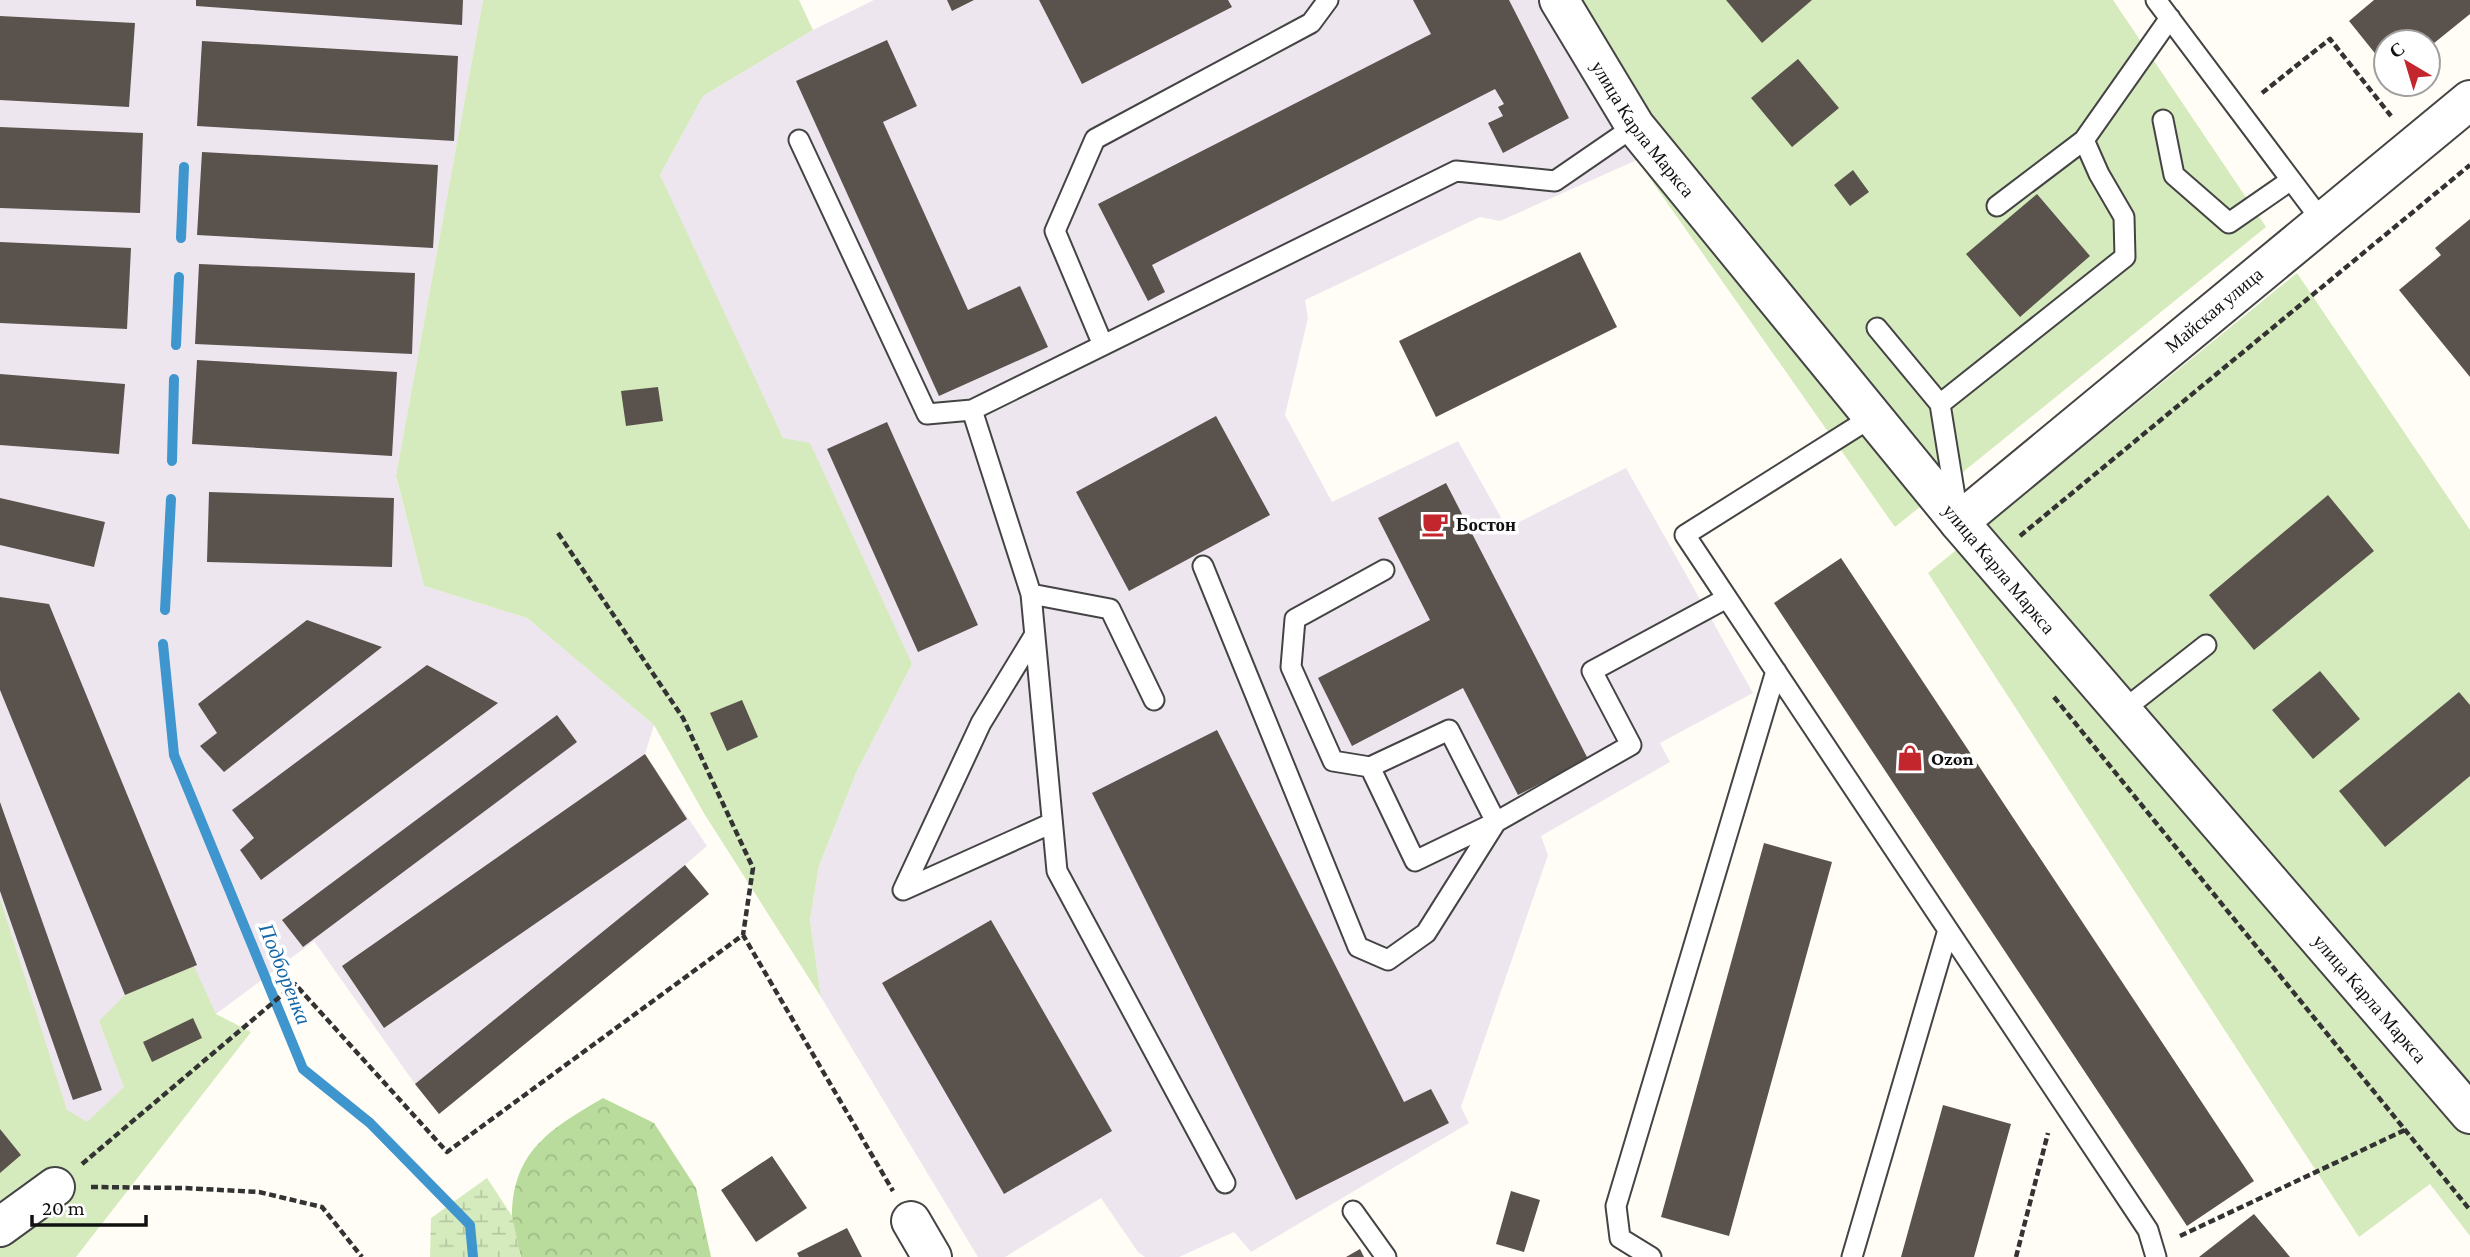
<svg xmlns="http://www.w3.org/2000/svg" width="2470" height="1257" viewBox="0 0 2470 1257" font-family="'Crimson Pro',serif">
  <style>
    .industrial { fill: #eee6ef }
    .grass { fill: #d5ebbd }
    .forest { fill: url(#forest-crowns) }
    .wetland { fill: url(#wetland-marsh) }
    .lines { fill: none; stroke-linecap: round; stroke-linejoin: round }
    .stream { stroke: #3f96cf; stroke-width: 10 }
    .building { fill: #5a524d }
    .service-casing { stroke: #444; stroke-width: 23 }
    .minor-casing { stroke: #444; stroke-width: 42 }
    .tertiary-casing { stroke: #444; stroke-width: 42 }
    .path { stroke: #333; stroke-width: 4.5; stroke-dasharray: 7 3.5; stroke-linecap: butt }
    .service { stroke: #fff; stroke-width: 19 }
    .minor { stroke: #fff; stroke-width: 38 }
    .tertiary { stroke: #fff; stroke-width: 38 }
    .labels { text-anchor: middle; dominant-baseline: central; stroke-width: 7; stroke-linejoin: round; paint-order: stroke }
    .street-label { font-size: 19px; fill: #111; stroke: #fff }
    .poi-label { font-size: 19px; font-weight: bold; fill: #111; stroke: #fff; text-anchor: start }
    .water-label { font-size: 21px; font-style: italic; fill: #1768a6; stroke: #fff }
  </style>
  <defs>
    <pattern id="forest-crowns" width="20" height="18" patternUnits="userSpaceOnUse" patternTransform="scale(1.75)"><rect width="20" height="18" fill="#b9dc9c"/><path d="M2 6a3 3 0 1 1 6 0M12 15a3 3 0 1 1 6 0" fill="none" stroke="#9ebc85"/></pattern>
    <pattern id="wetland-marsh" width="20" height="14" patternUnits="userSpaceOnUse" patternTransform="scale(1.75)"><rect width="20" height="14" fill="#d5ebbd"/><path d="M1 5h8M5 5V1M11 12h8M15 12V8" fill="none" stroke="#b6c8a1"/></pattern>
  </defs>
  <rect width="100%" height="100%" fill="#fffdf5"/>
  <path class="industrial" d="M0,0h483l-87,477 28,109 103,32 127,107 -9,29 62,92 -22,19 24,29 -270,220 -24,-30 -101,-143 -98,73 -117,7 26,66 -37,36 -21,-12 -67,-213z
    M874,0h668l95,160 -137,61 -20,-4 -175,83 3,18 -23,97 47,87 126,-61 49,87 119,-60 127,225 -93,50 10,19 -129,74 7,19 -87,252 8,16 -218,129 -17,-20 -55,25h-34l-7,-5 -37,-54 -96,59h-27l-157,-260 -11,-77 9,-54 37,-93 56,-109 -129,-226 -72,-147 -51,-116 43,-79 110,-66z"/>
  <path class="grass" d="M483,0h316l14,30 -110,66 -43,79 123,263 27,5 102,221 -56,109 -37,93 -9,54 11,77 -116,-182 -51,-90 -127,-107 -103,-32 -28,-110z
    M1542,0h571l153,227 -371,300 -258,-367z
    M2297,273l173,257v706l-40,-52 -71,53 -431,-664z
    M0,898l67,212 20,12 37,-35 -25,-66 26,-26 69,-29 22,48 35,18 -175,225h-76z"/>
  <path class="forest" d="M603,1098l51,25 42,65 15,69h-190c-3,-13 -9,-29 -9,-42 1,-66 42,-88 91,-117z"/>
  <path class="wetland" d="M487,1178l25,38 9,41h-91l1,-39z"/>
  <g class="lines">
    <path class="stream" d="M181,238l3,-71
      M176,345l3,-68
      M172,461l2,-82
      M165,610l6,-111
      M163,644l11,111 129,314 67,54 100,102 3,32"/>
  </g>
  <path class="building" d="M196,0h267l-1,25 -266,-19z
    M947,0h27l-22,11z
    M1039,0h189l4,7 -150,77z
    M1413,0h96l60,118 -66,35 -15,-30 15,-7 -5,-9 6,-3 -9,-15 -343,176 13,27 -17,9 -50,-97 333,-170z
    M1726,0h86l-50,43z
    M2374,0h96v14l-42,34v-6h-42v25l-37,-46z
    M0,16l135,7 -6,84 -129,-7z
    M887,40l30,66 -34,16 85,188 52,-24 28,61 -109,49 -143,-315z
    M202,41l256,15 -4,85 -257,-15z
    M1798,59l41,49 -47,39 -41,-49z
    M0,127l143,6 -3,80 -140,-5z
    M202,152l236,13 -5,83 -236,-13z
    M1853,170l16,22 -19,14 -16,-21z
    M2037,194l53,62 -70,61 -54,-63z
    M2470,219v158l-71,-87 42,-35 -6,-7z
    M0,242l131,6 -4,81 -127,-6z
    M1580,252l37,75 -181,90 -37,-76z
    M199,264l216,9 -3,81 -217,-10z
    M197,360l200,12 -5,84 -200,-12z
    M0,374l125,10 -6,70 -119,-9z
    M658,387l5,34 -37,5 -5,-35z
    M1216,416l54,99 -141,76 -53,-99z
    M887,422l91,203 -60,27 -91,-203z
    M1446,483l142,276 -70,36 -55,-107 -111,58 -34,-68 112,-58 -52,-102z
    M209,492l185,6 -2,69 -185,-5z
    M2328,495l46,56 -120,99 -45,-55z
    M0,498l105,24 -11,45 -94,-22z
    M1841,558l413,623 -67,45 -413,-623z
    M0,597l49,7 148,361 -72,30 -125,-305z
    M307,620l75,27 -158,125 -24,-26 17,-13 -19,-29z
    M427,665l71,38 -237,177 -21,-30 14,-12 -22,-28z
    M2320,671l40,48 -47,40 -41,-49z
    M2459,692l11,13v71l-85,71 -46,-56z
    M742,700l16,37 -31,14 -17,-38z
    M557,715l20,27 -274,205 -21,-27z
    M1217,730l187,372 27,-13 18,34 -153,77 -204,-407z
    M645,754l42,65 -303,209 -42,-62z
    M0,802l102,288 -29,10 -73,-209z
    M1764,843l68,19 -103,374 -68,-19z
    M685,865l24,29 -270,220 -24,-30z
    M991,920l121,211 -108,63 -122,-211z
    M193,1018l9,20 -50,24 -9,-20z
    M1943,1105l68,19 -37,133h-73z
    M0,1129l21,26 -21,18z
    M772,1156l35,52 -51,34 -35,-52z
    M1511,1191l29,9 -16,52 -28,-8z
    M2254,1214l36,43h-91z
    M847,1228l15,29h-63l-2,-4z
    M1360,1249l4,8h-18z"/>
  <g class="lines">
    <g class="service-casing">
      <path id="service" d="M2156,0l166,221
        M2163,120l11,55 55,48 62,-43
        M799,140l128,274 45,-4
        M1997,206l87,-66
        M1877,328l63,76
        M1103,345l-48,-114 40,-92 216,-116 17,-23
        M1872,417l-187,118 463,695 8,27
        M1957,509l-17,-105 185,-147 -1,-40 -25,-43 -15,-34 86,-122
        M1203,566l155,381 30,13 38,-27 70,-111 135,-77 -39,-74 135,-73
        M1031,594l79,15 44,91
        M1034,636l-53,87 -78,167 149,-67
        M2122,711l84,-66
        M1370,767l79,-37 47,92 -81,39 -45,-94 -37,-6 -42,-94 4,-48 89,-49
        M1225,1183l-168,-312 -26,-277 -59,-184 484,-239 99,10 80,-55
        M1353,1211l33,46
        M1651,1257l-31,-19 -4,-32 160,-535
        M1852,1257l96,-327"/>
    </g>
    <g class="minor-casing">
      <g id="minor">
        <path id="s1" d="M1559,0l76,126 324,396"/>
        <path d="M911,1221l21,36"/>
        <path d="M0,1227l55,-40"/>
      </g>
    </g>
    <g class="tertiary-casing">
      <g id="tertiary">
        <path id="s2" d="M2470,100l-511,422 511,592"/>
      </g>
    </g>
    <path class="path" d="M2262,93l68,-54 61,77
      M558,533l125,185 70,150 -10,67
      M2020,536l450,-371
      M2054,697l416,513
      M82,1164l213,-180 152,168 296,-217 150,256
      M91,1187l93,1 75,4 63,15 40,50
      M2180,1236l225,-106
      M2016,1257l32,-124"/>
    <use href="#service" class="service"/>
    <use href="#minor" class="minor"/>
    <use href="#tertiary" class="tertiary"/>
  </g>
  <defs>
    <g id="cafe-bare" transform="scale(2.1)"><path d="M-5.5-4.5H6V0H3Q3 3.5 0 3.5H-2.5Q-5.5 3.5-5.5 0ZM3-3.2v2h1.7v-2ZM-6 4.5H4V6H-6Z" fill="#c4262e" stroke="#fff" stroke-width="2.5" paint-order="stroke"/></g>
    <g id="shop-bare" transform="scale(2.1)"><path d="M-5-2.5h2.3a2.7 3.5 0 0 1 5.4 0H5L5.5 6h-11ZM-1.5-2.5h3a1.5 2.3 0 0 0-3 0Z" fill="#c4262e" stroke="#fff" stroke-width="2.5" paint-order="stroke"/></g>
  </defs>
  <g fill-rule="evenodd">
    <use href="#cafe-bare" x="1435" y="524"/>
    <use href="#shop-bare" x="1910" y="758"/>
  </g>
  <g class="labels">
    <g class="street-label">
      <text stroke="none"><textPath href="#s1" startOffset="154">улица Карла Маркса</textPath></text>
      <text transform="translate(2214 310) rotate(-40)">Майская улица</text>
      <text transform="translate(1999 569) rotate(50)">улица Карла Маркса</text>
      <text stroke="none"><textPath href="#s2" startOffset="1292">улица Карла Маркса</textPath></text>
    </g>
    <g class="poi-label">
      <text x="1456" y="524">Бостон</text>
      <text x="1931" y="758">Ozon</text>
    </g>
    <g class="water-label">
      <text transform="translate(285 974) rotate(68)">Подборенка</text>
    </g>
  </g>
  <g transform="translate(2407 63) rotate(322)"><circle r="33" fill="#ffffff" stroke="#a0a0a0" stroke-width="2"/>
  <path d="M0-5L12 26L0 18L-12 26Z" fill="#c4262e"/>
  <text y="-10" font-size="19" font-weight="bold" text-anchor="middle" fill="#111111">С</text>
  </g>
  <path d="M32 1215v10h114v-10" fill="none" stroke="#111111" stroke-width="3.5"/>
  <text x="42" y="1215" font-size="21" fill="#111111" stroke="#ffffff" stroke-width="5" paint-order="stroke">20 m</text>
</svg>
